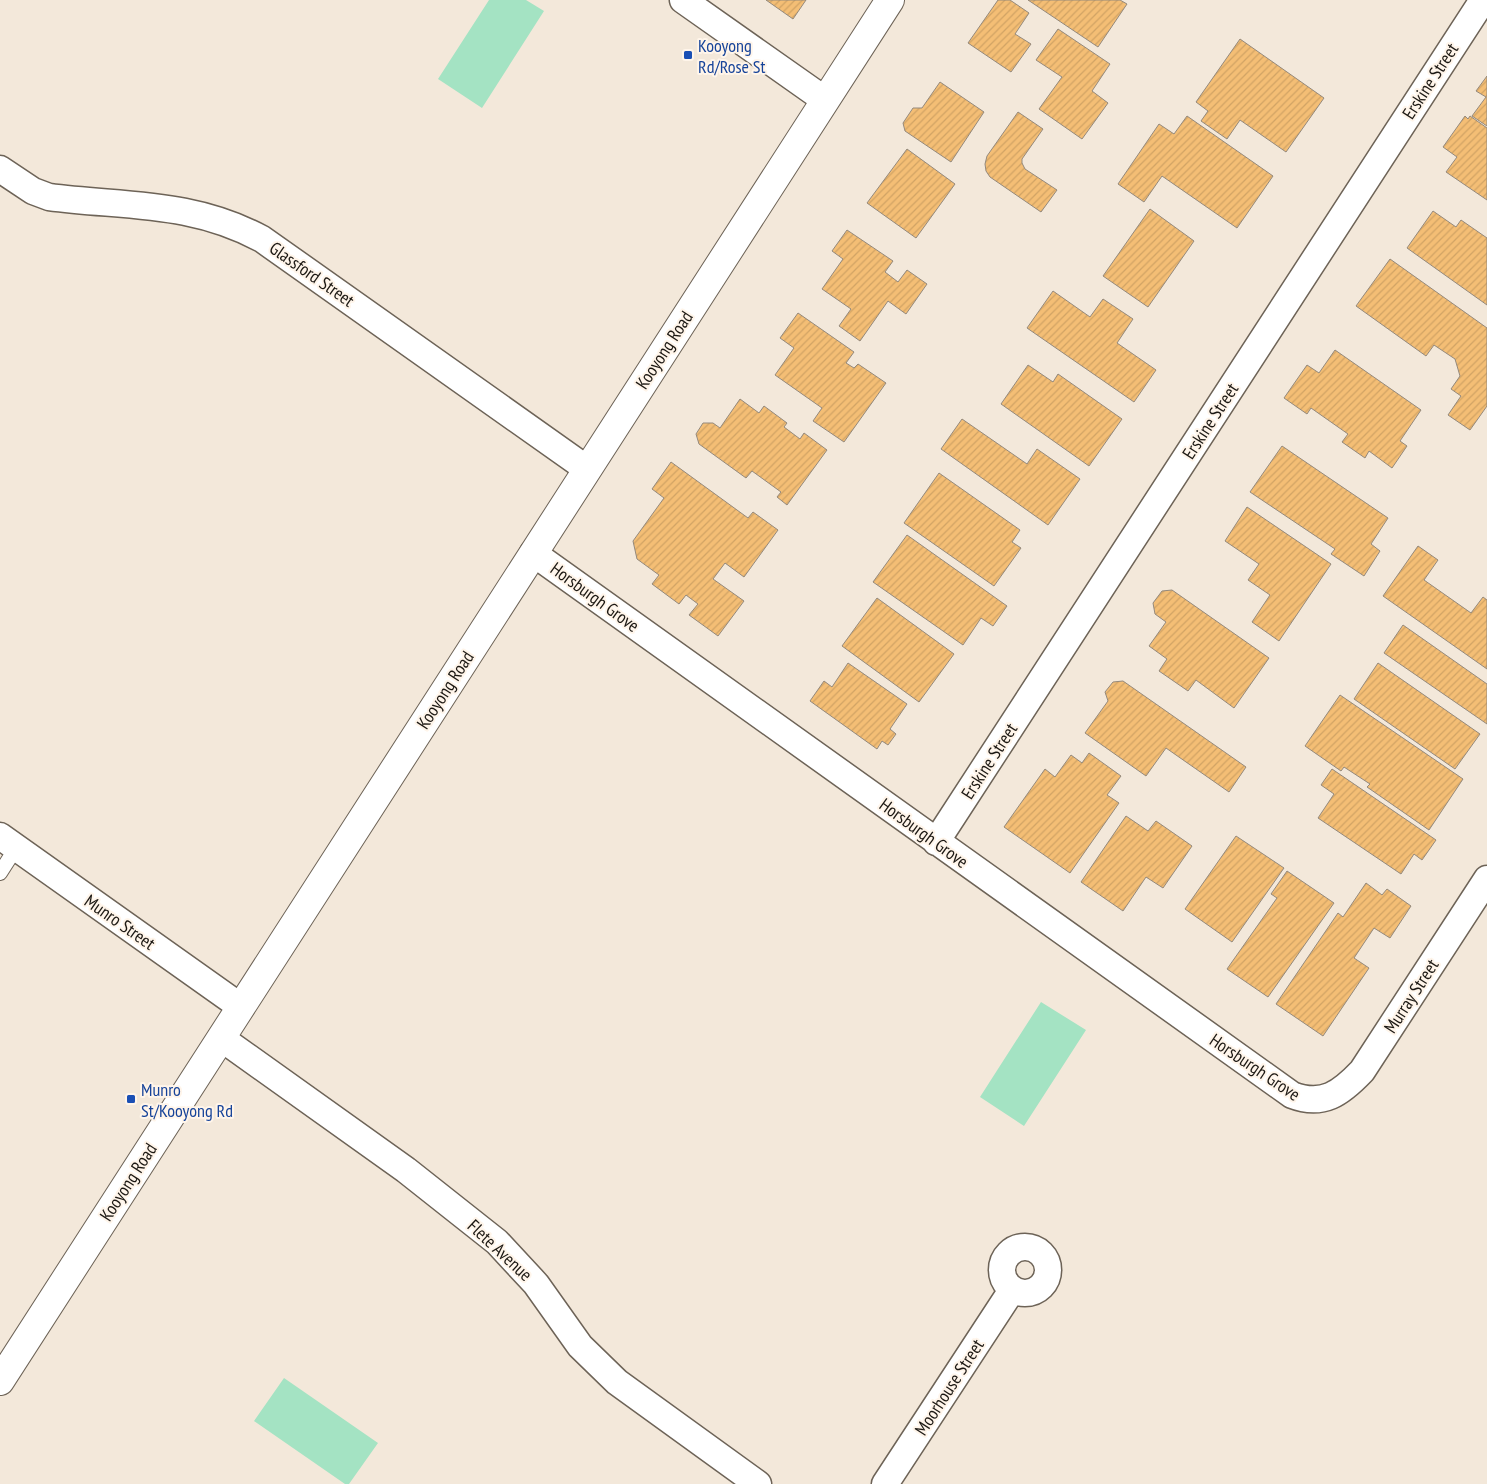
<svg xmlns="http://www.w3.org/2000/svg" width="1487" height="1484" viewBox="0 0 1487 1484" font-family="'PT Sans Narrow',sans-serif">
  <style>
    .pitch { fill: #a4e3c3 }
    .building { fill: url(#building-hatch); stroke: #94897c }
    .lines { fill: none; stroke-linecap: round; stroke-linejoin: round }
    .lane-casing { stroke: #6d6357; stroke-width: 16 }
    .street-casing { stroke: #6d6357; stroke-width: 29 }
    .secondary-casing { stroke: #6d6357; stroke-width: 30 }
    .lane { stroke: #fff; stroke-width: 14 }
    .street { stroke: #fff; stroke-width: 26 }
    .secondary { stroke: #fff; stroke-width: 28 }
    .transit-dot { fill: #1a4fb4; stroke: #fff5ea; stroke-width: 2 }
    .labels { text-anchor: middle; dominant-baseline: central; stroke-width: 4; stroke-linejoin: round; paint-order: stroke }
    .transit-label { font-size: 18px; fill: #164399; stroke: #fff5ea; text-anchor: start }
    .street-label { font-size: 18px; fill: #1c1813; stroke: #fff5ea }
  </style>
  <defs>
    <pattern id="building-hatch" width="6" height="6" patternUnits="userSpaceOnUse" patternTransform="scale(1.25)"><rect width="6" height="6" fill="#f4be75"/><path d="M-1 1l2-2M0 6l6-6M5 7l2-2" fill="none" stroke="#d1a364"/></pattern>
  </defs>
  <rect width="100%" height="100%" fill="#f3e8da"/>
  <path class="pitch" d="M489,0h37l18,11 -62,97 -44,-29z
    M1041,1002l45,28 -62,96 -44,-29z
    M284,1378l94,65 -29,41h-4l-91,-63z"/>
  <path class="building" d="M766,0h40l-13,19z
    M998,0h12l19,13 -14,21 16,10 -20,28 -43,-29z
    M1028,0h92l7,4 -29,43z
    M1058,29l52,35 -18,27 16,12 -26,36 -43,-30 23,-32 -26,-17z
    M1240,39l84,59 -38,54 -46,-32 -13,19 -26,-18 7,-10 -12,-9z
    M1487,76v50l-15,-10 14,-19 -10,-6z
    M940,82l44,30 -33,50 -46,-31 -2,-8 10,-15h9z
    M1018,112l25,17 -21,30v4l3,6 32,21 -16,22 -51,-35 -4,-6 -1,-7 2,-8z
    M1187,116l86,60 -36,52 -75,-52 -18,26 -26,-18 41,-60 15,10z
    M1465,116l3,3 2,-3 17,12v72l-41,-28 11,-15 -14,-10z
    M907,149l48,35 -39,54 -49,-35z
    M1150,209l44,32 -46,66 -45,-31z
    M1433,211l23,16 5,-7 26,18v67l-80,-57z
    M847,230l46,31 -8,11 13,10 9,-12 20,14 -21,30 -18,-13 -28,40 -21,-15 12,-17 -29,-20 21,-30 -11,-8z
    M1390,259l97,69v78l-17,24 -22,-15 13,-19 -10,-7 9,-13 -5,-17 -21,-14 -8,11 -70,-50z
    M1053,291l37,26 13,-18 30,20 -16,24 39,27 -22,32 -107,-74z
    M798,313l56,39 -8,11 8,5 4,-4 28,19 -42,59 -31,-21 9,-13 -47,-33 19,-27 -14,-10z
    M1335,350l86,60 -21,31 7,5 -15,22 -23,-17 -4,7 -23,-16 6,-8 -37,-26 -4,6 -23,-16 23,-33 12,8z
    M1028,365l25,17 5,-8 64,45 -33,47 -88,-62z
    M740,399l19,14 5,-7 23,17 -3,4 16,12 4,-6 23,17 -40,55 -10,-8 4,-5 -29,-21 -6,7 -47,-34 -3,-10 7,-11h10l7,5z
    M962,419l65,45 10,-15 43,30 -32,46 -107,-76z
    M1282,446l106,72 -17,26 9,7 -16,25 -33,-22 4,-5 -85,-57z
    M671,462l77,56 5,-6 25,18 -34,47 -19,-14 -12,16 31,22 -26,35 -29,-21 9,-11 -12,-9 -7,9 -27,-20 7,-9 -22,-16 -4,-18 31,-43 -12,-9z
    M939,473l81,57 -8,12 9,6 -27,38 -90,-63z
    M1247,507l84,57 -52,77 -27,-19 18,-27 -22,-15 11,-16 -34,-23z
    M907,535l100,71 -14,20 -12,-8 -18,27 -90,-63z
    M1418,546l20,14 -14,20 47,33 12,-16 4,3v69l-104,-73z
    M1172,590l97,68 -35,50 -38,-28 -8,11 -29,-20 8,-12 -18,-13 17,-24 -11,-8 -2,-11 9,-12z
    M877,598l77,56 -35,48 -77,-56z
    M1403,625l84,59v40l-103,-71z
    M848,663l59,41 -17,25 6,5 -8,11 -6,-4 -5,8 -67,-48 14,-20 8,6z
    M1378,663l102,71 -25,35 -101,-70z
    M1123,681l123,86 -17,25 -63,-44 -20,28 -61,-43 23,-32 -3,-9 8,-10z
    M1340,695l123,84 -34,51 -62,-43 3,-3 -26,-17 -3,4 -36,-25z
    M1089,753l32,23 -14,19 12,8 -49,70 -66,-46 41,-58 10,8 16,-22 11,8z
    M1332,769l104,71 -14,20 -8,-6 -13,20 -83,-56 16,-24 -13,-9z
    M1126,816l22,15 8,-10 36,25 -29,42 -17,-11 -23,34 -42,-29z
    M1236,836l48,32 -52,74 -47,-33z
    M1287,871l47,32 -66,94 -41,-28 50,-71 -6,-4z
    M1366,883l16,12 5,-6 24,17 -21,32 -16,-10 -20,30 15,10 -46,68 -47,-32 62,-91 5,4z"/>
  <g class="lines">
    <g class="lane-casing">
      <path id="lane" d="M0,873l16,-25"/>
    </g>
    <g class="street-casing">
      <path id="street" d="M683,0l142,100
        M0,169l33,22 16,6c77,10 142,4 213,42l325,230
        M533,553l759,542c31,12 49,-2 70,-24l125,-192
        M0,836l241,171
        M936,842l547,-842
        M221,1038l185,132 91,72 39,42 44,62 37,36 141,102
        M1002 1270a23 23 0 1 1 46 0a23 23 0 1 1-46 0Z
        M885,1484l127,-194"/>
    </g>
    <g class="secondary-casing">
      <path id="secondary" d="M0,1381l890,-1381"/>
    </g>
    <use href="#lane" class="lane"/>
    <use href="#street" class="street"/>
    <use href="#secondary" class="secondary"/>
  </g>
  <g class="transit-dot">
    <rect x="683" y="50" width="10" height="10" rx="2.5"/>
    <rect x="126" y="1094" width="10" height="10" rx="2.5"/>
  </g>
  <g class="labels">
    <g class="transit-label">
      <text x="698" y="45">Kooyong<tspan x="698" dy="21">Rd/Rose St</tspan></text>
      <text x="141" y="1089">Munro<tspan x="141" dy="21">St/Kooyong Rd</tspan></text>
    </g>
    <g class="street-label">
      <text transform="translate(1430 81) rotate(-57)">Erskine Street</text>
      <text transform="translate(312 274) rotate(35)">Glassford Street</text>
      <text transform="translate(664 350) rotate(-57)">Kooyong Road</text>
      <text transform="translate(1210 421) rotate(-57)">Erskine Street</text>
      <text transform="translate(595 597) rotate(36)">Horsburgh Grove</text>
      <text transform="translate(445 690) rotate(-57)">Kooyong Road</text>
      <text transform="translate(989 761) rotate(-57)">Erskine Street</text>
      <text transform="translate(924 833) rotate(36)">Horsburgh Grove</text>
      <text transform="translate(120 922) rotate(35)">Munro Street</text>
      <text transform="translate(1411 996) rotate(-57)">Murray Street</text>
      <text transform="translate(1255 1067) rotate(34)">Horsburgh Grove</text>
      <text transform="translate(128 1182) rotate(-57)">Kooyong Road</text>
      <text transform="translate(500 1250) rotate(43)">Flete Avenue</text>
      <text transform="translate(949 1387) rotate(-57)">Moorhouse Street</text>
    </g>
  </g>
</svg>
